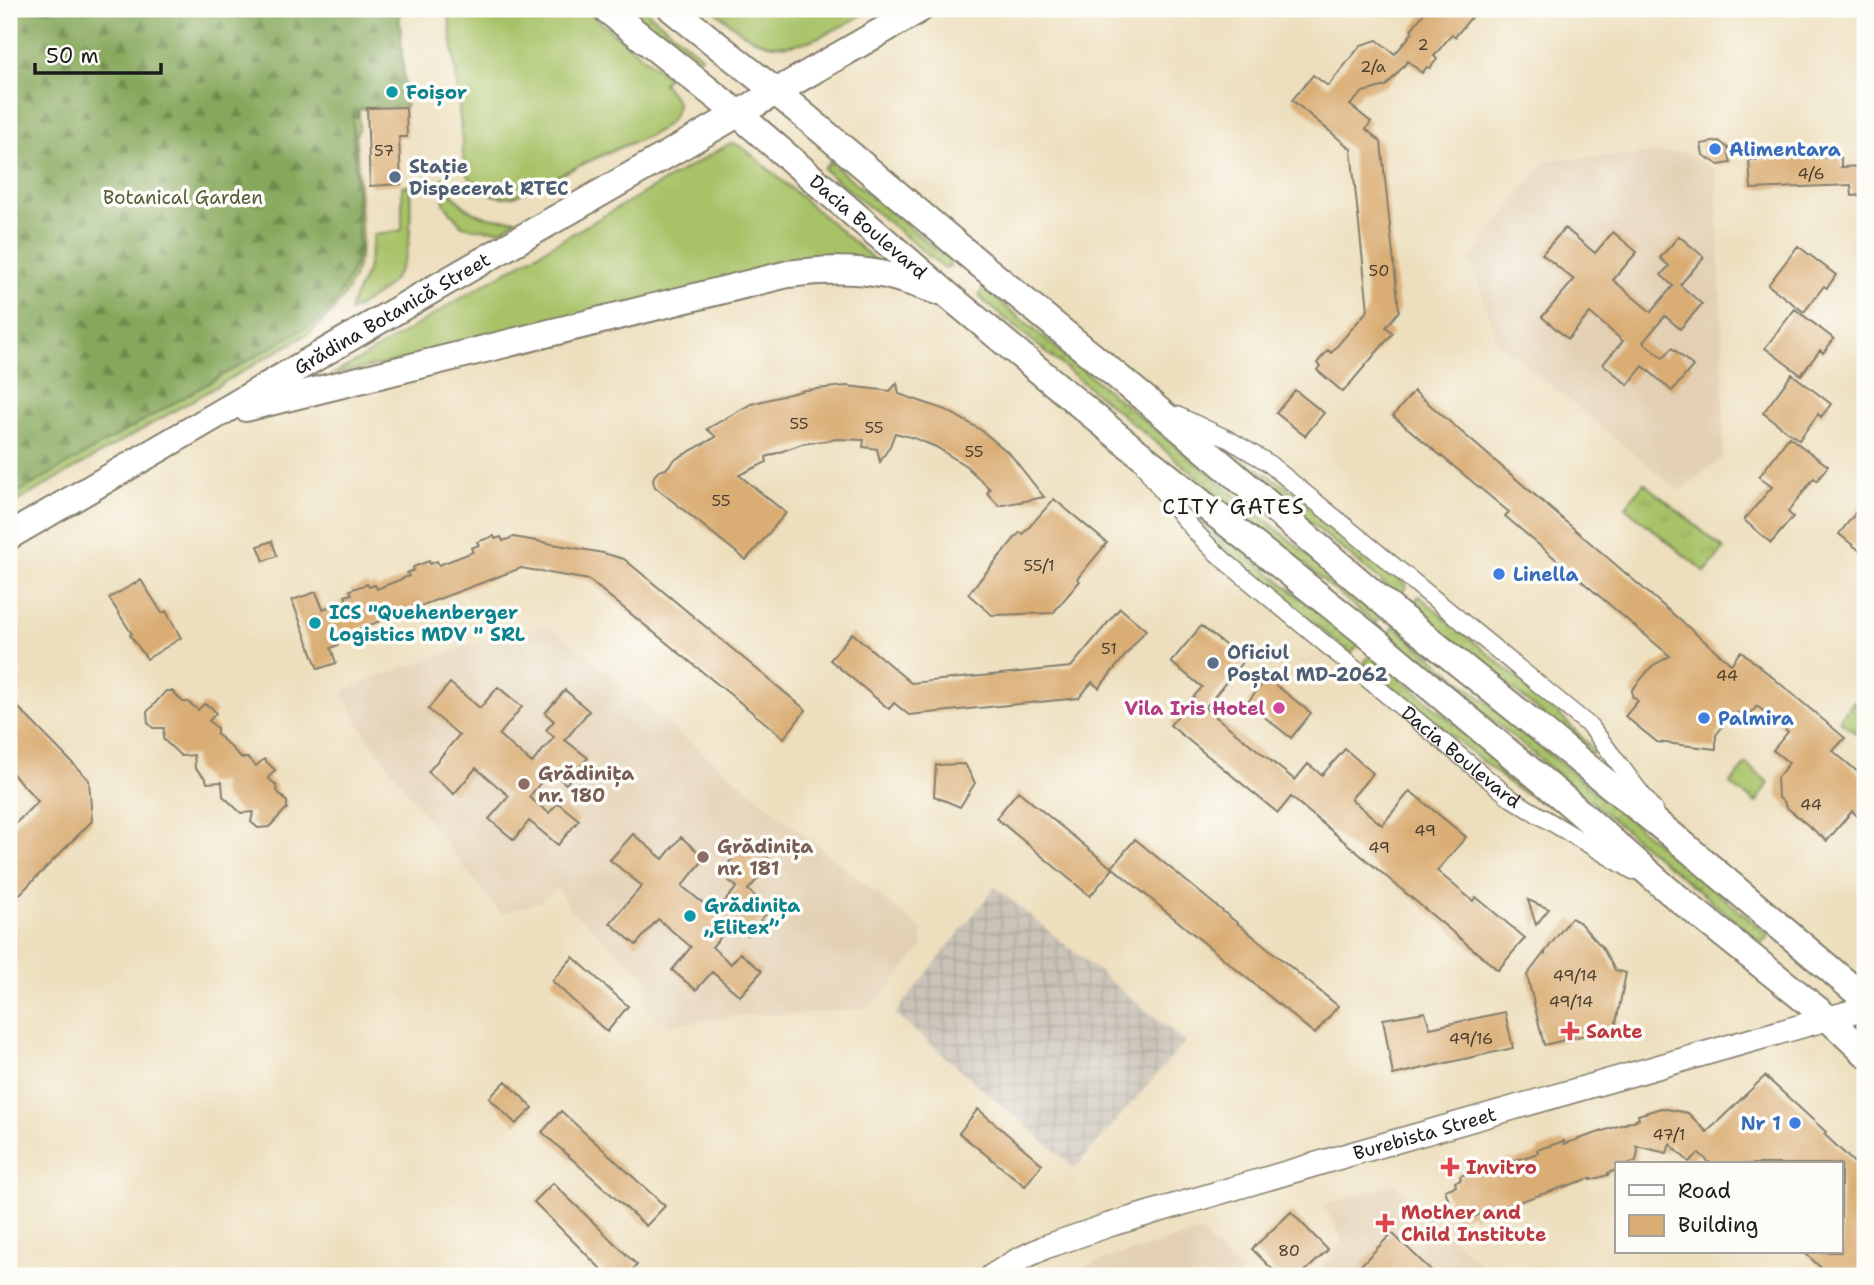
<svg xmlns="http://www.w3.org/2000/svg" width="1874" height="1285" viewBox="0 0 1874 1285" font-family="'Shantell Sans',sans-serif">
  <style>
    .built { fill: #e3d0b4 }
    .industrial { fill: url(#industrial-grid) }
    .grass { fill: url(#grass-dots); stroke: #626f42; stroke-width: 2 }
    .forest { fill: url(#forest-firs); stroke: #51623c; stroke-width: 2 }
    .park { fill: url(#park-tufts); stroke: #626f42; stroke-width: 2 }
    .garden { fill: #a8c268; stroke: #626f42; stroke-width: 2 }
    .building { fill: #daad75 }
    .lines { fill: none; stroke-linecap: round; stroke-linejoin: round }
    .minor-casing { stroke: #847e6c; stroke-width: 19 }
    .secondary-casing { stroke: #847e6c; stroke-width: 26 }
    .primary-casing { stroke: #847e6c; stroke-width: 30 }
    .minor { stroke: #fff; stroke-width: 16 }
    .secondary { stroke: #fff; stroke-width: 23 }
    .primary { stroke: #fff; stroke-width: 26 }
    .culture-dot { fill: #0f9aa8; stroke: #fdfcf7; stroke-width: 2.5 }
    .shop-dot { fill: #3f7fe0; stroke: #fdfcf7; stroke-width: 2.5 }
    .service-dot { fill: #5c6f8a; stroke: #fdfcf7; stroke-width: 2.5 }
    .hotel-dot { fill: #d1479c; stroke: #fdfcf7; stroke-width: 2.5 }
    .education-dot { fill: #8d6e63; stroke: #fdfcf7; stroke-width: 2.5 }
    .health-dot { fill: #e0444e; stroke: #fdfcf7; stroke-width: 2.5 }
    .labels { text-anchor: middle; dominant-baseline: central; stroke-width: 7; stroke-linejoin: round; paint-order: stroke }
    .number-label { font-size: 16px; fill: #4c4032 }
    .culture-label { font-size: 19px; font-weight: bold; fill: #0d838f; stroke: #fdfcf7; text-anchor: start }
    .shop-label { font-size: 19px; font-weight: bold; fill: #366cbe; stroke: #fdfcf7; text-anchor: start }
    .service-label { font-size: 19px; font-weight: bold; fill: #4e5e75; stroke: #fdfcf7; text-anchor: start }
    .park-label { font-size: 19px; fill: #545e3a; stroke: #fdfcf7 }
    .street-label { font-size: 19px; fill: #1c1c1c; stroke: #fdfcf7 }
    .hotel-label { font-size: 19px; font-weight: bold; fill: #b23c85; stroke: #fdfcf7; text-anchor: end }
    .education-label { font-size: 19px; font-weight: bold; fill: #785e54; stroke: #fdfcf7; text-anchor: start }
    .health-label { font-size: 19px; font-weight: bold; fill: #be3a42; stroke: #fdfcf7; text-anchor: start }
    .neighbourhood-label { font-size: 21px; letter-spacing: 2px; fill: #1c1c1c; stroke: #fdfcf7 }
  </style>
  <defs>
    <pattern id="industrial-grid" width="8" height="8" patternUnits="userSpaceOnUse" patternTransform="scale(1.75)"><rect width="8" height="8" fill="#cbc3b8"/><path d="M0 4h8M4 0v8" fill="none" stroke="#aea79e"/></pattern>
    <pattern id="grass-dots" width="8" height="8" patternUnits="userSpaceOnUse" patternTransform="scale(1.75)"><rect width="8" height="8" fill="#a8c268"/><path d="M2 2h.1M6 6h.1" fill="none" stroke="#90a65a" stroke-width="1.8" stroke-linecap="round"/></pattern>
    <pattern id="forest-firs" width="22" height="20" patternUnits="userSpaceOnUse" patternTransform="scale(1.75)"><rect width="22" height="20" fill="#86a85c"/><path d="M5 1l3.5 6h-7zM16 11l3.5 6h-7z" fill="#6d884b"/></pattern>
    <pattern id="park-tufts" width="24" height="20" patternUnits="userSpaceOnUse" patternTransform="scale(1.75)"><rect width="24" height="20" fill="#a8c268"/><path d="M3 7l-1-3M5 7V3M7 7l1-3M15 17l-1-3M17 17v-4M19 17l1-3" fill="none" stroke="#90a65a"/></pattern>
  </defs>
  <rect width="100%" height="100%" fill="#fdfcf7"/>
  <filter id="ink" filterUnits="userSpaceOnUse"><feTurbulence type="fractalNoise" baseFrequency=".0143" numOctaves="2"/><feDisplacementMap in="SourceGraphic" scale="14" xChannelSelector="R" yChannelSelector="G"/><feConvolveMatrix kernelMatrix="1 2 1 2 8 2 1 2 1" color-interpolation-filters="sRGB"/></filter>
  <filter id="wash" filterUnits="userSpaceOnUse"><feTurbulence type="fractalNoise" baseFrequency=".00686" numOctaves="4" result="noise"/><feDisplacementMap in="SourceGraphic" scale="28" xChannelSelector="R" yChannelSelector="G"/><feGaussianBlur stdDeviation="1.57" result="paint"/><feColorMatrix in="noise" values="0 0 0 0 0 0 0 0 0 0 0 0 0 0 0 0 0 1.4 0 .05"/><feComposite in="paint" operator="in"/></filter>
  <g filter="url(#wash)">
    <rect width="100%" height="100%" fill="#eddfbd"/>
    <path class="built" d="M1683,152l33,18 8,210 -1,77 -43,35 -183,-151 -27,-82 76,-99z
      M518,627l4,3 24,-3 16,8 123,103 237,192 1,17 -38,46 -22,16 -84,6h-32l-80,10 -19,-13 -3,-36 -75,-67 -12,-20 -19,13 -38,12 -59,-75 -75,-103 -24,-40 2,-7z
      M1395,1184l98,92h-182l32,-34 -20,-38z
      M1200,1232l43,44h-176l26,-13z"/>
    <path class="industrial" d="M995,887l190,155 -110,126 -180,-154z"/>
    <path class="grass" d="M628,9h16l57,47 -7,7z
      M830,162l119,98 1,7 -6,1 -121,-99z
      M982,290l5,1 395,325 -6,8 -392,-323 -5,-6z
      M1233,454h2l50,32 122,100 -8,10 -161,-133 -6,-7z
      M1192,511l167,133 -8,10 -122,-102 -37,-39z
      M1419,596l134,112 40,41 1,4 -3,1 -180,-148z
      M1394,626l375,309 -7,8 -374,-309z
      M1371,654l182,152 -1,1 -38,-20 -151,-123z"/>
    <path class="forest" d="M9,9h390l7,98 -47,2v8l-6,1 6,129c-6,29 -19,52 -40,73l-310,178z"/>
    <path class="park" d="M1644,483l80,66 -19,23 -80,-65z
      M1854,701l11,9v30l-26,-20z
      M1746,764l23,19 -13,20 -26,-19z"/>
    <path class="garden" d="M448,9h136l84,68 -5,6 14,18c0,9 -3,17 -11,24 -15,13 -36,17 -54,26 -32,14 -63,29 -94,44 -23,7 -47,-6 -54,-29l-8,-93z
      M713,9h160c-36,19 -80,51 -121,29 -15,-7 -27,-19 -39,-29z
      M353,117h6v11l-3,7 6,106c-4,41 -21,65 -51,91l-293,169 -4,-6 305,-175c21,-21 34,-44 40,-73z
      M731,143l5,1 9,5 133,114 -547,112 30,-16 120,-73z
      M443,177c15,34 39,44 75,42l-17,11 -22,-1 -17,-3 -18,-22z
      M402,186h8c1,37 5,78 -27,104 -10,8 -22,15 -33,22l1,-7 16,-34 7,-36 28,-5z"/>
    <g id="blocks">
      <path class="building" d="M1427,9h51l-23,28 -3,-3 -18,22 3,3 -7,9 -3,-1 -5,6 -14,-12 -22,25 -23,6 -13,13 21,17 -5,7 15,13 18,169 -13,16 7,6 -50,59 -26,-22 3,-4 -3,-3 11,-13 3,3 37,-43 -17,-161 -59,-49 21,-25 15,11 33,-41 16,-5 18,14 18,-22 -2,-2z
        M406,107l1,30h-8l2,47 -31,2 -3,-78z
        M1719,141l9,7 3,15 -12,2 -16,-10 -2,-11z
        M1841,157v10l24,-1v29l-13,1 -1,-11 -100,4 -2,-29z
        M1565,228l30,25 18,-21 24,20 -24,28 38,32 22,-26 -12,-11 8,-9 -9,-8 19,-22 25,21 -24,28 22,19 -22,25 -15,-13 -22,26 20,16 9,-10 21,18 -21,25 -29,-25 -15,19 -25,-21 20,-23 -33,-28 -22,26 -26,-22 32,-37 -32,-26z
        M1798,246l38,29 -9,13 -3,-2 -20,26 -36,-27z
        M1795,309l39,30 -11,14 -3,-3 -19,25 -36,-27z
        M1792,374l39,30 -10,13 -3,-3 -19,26 -36,-27z
        M897,383l2,11 47,16 35,20 29,24 34,43 -45,9 -12,-13 3,-4 -24,-23 -30,-19 -22,-9 -19,-5 -5,13 -10,16 -3,-13 -14,-2 1,-7 -27,-1 -35,5 -36,13 1,5 -28,13 47,38 -40,47 -91,-73 -2,-6 1,-5 5,-5 7,-2 8,-9 42,-23 -9,-8 44,-25 54,-14 42,-4 43,5z
        M1295,390l29,23 -19,23 -29,-23z
        M1414,391l317,273 10,-13 104,87 -12,13 32,27v45l-13,-12 -25,30 -42,-35v-3l-7,-6 -1,-19 12,-15 -16,-13 15,-18 -31,-26 -6,7h-18l-17,22v14l-59,-7 -32,-26 13,-15 -6,-5v-6l20,-24 18,-10 -165,-140 4,-4 -116,-96z
        M1789,437l39,29 -11,15 -3,-3 -26,34 5,5 -22,26 -27,-23 28,-33 -13,-10z
        M1054,499l53,44 -30,36 3,2 -27,32 -61,2 -24,-21 52,-62 3,2z
        M1865,501v54l-26,-21z
        M494,536l1,3 6,-2 2,4 11,-4 89,16 21,6 182,151 -22,28 -195,-158 -68,-12 -186,70 3,7 -7,3 5,15 -18,6 -26,-69 24,-8 7,17 24,-9 -2,-4 7,-2 -2,-4 17,-6 2,3 6,-2 2,4 32,-13 -2,-3 7,-3 -1,-3 16,-6 1,3 7,-3 2,4 34,-13 -2,-4 8,-3 -2,-3z
        M272,541l5,15 -13,5 -6,-15z
        M141,580l21,33 4,-2 15,27 -34,21 -17,-24 2,-1 -23,-36z
        M1120,608l26,22 -47,58 -7,-6 -13,16 -170,17 -15,-12 -5,6 -59,-49 22,-27 59,50 160,-16z
        M1201,626l43,34 -39,48 90,72 13,-16 14,11 23,-26 28,24 -22,26 31,26 28,-34 56,46 -29,34 36,30 3,-4 49,41 -27,32 -207,-173 -13,16 -108,-88 32,-38 -31,-25z
        M1267,678l44,35 -20,25 -44,-35z
        M450,683l30,25 18,-21 24,20 -23,28 33,28 22,-26 -8,-7 8,-9 -9,-8 20,-23 24,21 -24,29 23,18 -22,26 -16,-13 -21,26 20,16 9,-10 21,17 -21,25 -29,-24 -15,19 -25,-21 20,-23 -33,-28 -22,26 -26,-22 31,-37 -31,-26z
        M166,691h6l11,11h5l10,8 6,-6 7,3 5,6 -7,8 8,7v6l25,24h6l8,8 8,-7 11,11 -7,8 8,7 1,6 10,11v6l-18,19 -11,1 -7,-6 2,-10 -12,1 -18,-17 -1,-14 -15,1 -1,-4 -11,-11 -1,-13 -13,1 -18,-17 1,-11h-11l-5,-5 -1,-11z
        M9,698l80,82 3,41 -83,84v-75l29,-29 -29,-31z
        M965,764l10,19 -15,24 -26,-11 2,-31z
        M1018,791l95,78 -23,27 -94,-78z
        M633,834l30,25 18,-22 24,21 -23,28 33,27 22,-26 -8,-6 8,-10 -9,-7 19,-23 25,21 -24,28 22,19 -22,26 -15,-13 -21,25 19,17 9,-11 22,18 -22,25 -28,-24 -16,18 -24,-20 19,-23 -33,-28 -22,26 -26,-22 32,-37 -32,-26z
        M1135,839l203,167 -23,28 -203,-167z
        M1528,900l21,9 -13,16z
        M1571,918l8,4 23,25 13,23 11,3 -11,55 -71,17 -17,-70 17,-22 1,1v-2z
        M573,957l55,49 -21,26 -55,-51z
        M1425,1012l5,16 75,-16 8,36 -120,27 -10,-56z
        M1765,1076l61,56 -2,2 41,39v103h-35l-26,-24h37v-88h-130l-12,-11 -10,9 -19,-18 -3,9 -31,-7 2,5 -2,10 -9,3h-10v6l-9,3v2l-17,5v-2l-118,39 -1,-3 -17,5 -10,-29 11,-4 -1,-4 6,-2 -1,-4 53,-17v2l25,-8 -1,-3 27,-9v3l75,-25 -1,-4 23,-7 27,5 19,19z
        M506,1081l27,27 -17,16 -27,-26z
        M978,1109l64,55 -17,22 -66,-53z
        M561,1111l104,95 -19,20 -104,-94z
        M553,1183l84,82 -10,11h-19l-74,-74z
        M1291,1212l37,38 -28,26h-21l-27,-27z
        M1392,1233l45,43h-64l-12,-11z"/>
    </g>
  </g>
  <g filter="url(#ink)">
    <use href="#blocks" fill-opacity="0" stroke="#847e6c" stroke-width="2"/>
    <g class="lines">
      <g class="minor-casing">
        <g id="minor">
          <path d="M1177,415l51,24 39,23 324,265 63,83"/>
          <path id="s1" d="M1144,466c24,35 49,67 81,95l287,238 121,72"/>
        </g>
      </g>
      <g class="secondary-casing">
        <g id="secondary">
          <path id="s2" d="M992,1276l24,-15 29,-14 64,-22 235,-69 521,-148"/>
        </g>
      </g>
      <g class="primary-casing">
        <g id="primary">
          <path id="s3" d="M606,9l131,104 212,183 182,151 242,192 195,163 100,88 161,129 36,34"/>
          <path d="M672,9l103,82 206,174 169,138 245,209 283,228 187,159"/>
          <path d="M246,408l542,-134c31,-4 61,-6 92,0 19,3 38,11 57,17"/>
          <path id="s4" d="M9,536c303,-177 606,-353 911,-527"/>
        </g>
      </g>
      <use href="#minor" class="minor"/>
      <use href="#secondary" class="secondary"/>
      <use href="#primary" class="primary"/>
    </g>
  </g>
  <g class="culture-dot">
    <circle cx="392" cy="92" r="7"/>
    <circle cx="315" cy="623" r="7"/>
    <circle cx="690" cy="916" r="7"/>
  </g>
  <g class="shop-dot">
    <circle cx="1715" cy="149" r="7"/>
    <circle cx="1499" cy="574" r="7"/>
    <circle cx="1704" cy="718" r="7"/>
    <circle cx="1795" cy="1123" r="7"/>
  </g>
  <g class="service-dot">
    <circle cx="395" cy="177" r="7"/>
    <circle cx="1213" cy="663" r="7"/>
  </g>
  <circle class="hotel-dot" cx="1279" cy="708" r="7"/>
  <g class="education-dot">
    <circle cx="524" cy="784" r="7"/>
    <circle cx="703" cy="857" r="7"/>
  </g>
  <g class="health-dot">
    <path d="M1566.5 1020.5h7v7h7v7h-7v7h-7v-7h-7v-7h7z"/>
    <path d="M1446.5 1156.5h7v7h7v7h-7v7h-7v-7h-7v-7h7z"/>
    <path d="M1381.5 1212.5h7v7h7v7h-7v7h-7v-7h-7v-7h7z"/>
  </g>
  <g class="labels">
    <g class="number-label">
      <text x="1423" y="44">2</text>
      <text x="1373" y="66">2/a</text>
      <text x="384" y="150">57</text>
      <text x="1811" y="173">4/6</text>
      <text x="1379" y="270">50</text>
      <text x="799" y="423">55</text>
      <text x="874" y="427">55</text>
      <text x="974" y="451">55</text>
      <text x="721" y="500">55</text>
      <text x="1039" y="565">55/1</text>
      <text x="1109" y="648">51</text>
      <text x="1727" y="675">44</text>
      <text x="1811" y="804">44</text>
      <text x="1425" y="830">49</text>
      <text x="1379" y="847">49</text>
      <text x="1575" y="975">49/14</text>
      <text x="1571" y="1001">49/14</text>
      <text x="1471" y="1038">49/16</text>
      <text x="1669" y="1134">47/1</text>
      <text x="1289" y="1250">80</text>
    </g>
    <g class="culture-label">
      <text x="406" y="92">Foișor</text>
      <text x="329" y="612">ICS "Quehenberger<tspan x="329" dy="22">Logistics MDV " SRL</tspan></text>
      <text x="704" y="905">Grădinița<tspan x="704" dy="22">„Elitex”</tspan></text>
    </g>
    <g class="shop-label">
      <text x="1729" y="149">Alimentara</text>
      <text x="1513" y="574">Linella</text>
      <text x="1718" y="718">Palmira</text>
      <text x="1781" y="1123" text-anchor="end">Nr 1</text>
    </g>
    <g class="service-label">
      <text x="409" y="166">Stație<tspan x="409" dy="22">Dispecerat RTEC</tspan></text>
      <text x="1227" y="652">Oficiul<tspan x="1227" dy="22">Poștal MD-2062</tspan></text>
    </g>
    <g class="park-label">
      <text x="183" y="197">Botanical Garden</text>
    </g>
    <g class="street-label">
      <text stroke="none"><textPath href="#s3" startOffset="341">Dacia Boulevard</textPath></text>
      <text stroke="none"><textPath href="#s4" startOffset="443">Grădina Botanică Street</textPath></text>
      <text stroke="none"><textPath href="#s1" startOffset="432">Dacia Boulevard</textPath></text>
      <text stroke="none"><textPath href="#s2" startOffset="457">Burebista Street</textPath></text>
    </g>
    <g class="hotel-label">
      <text x="1265" y="708">Vila Iris Hotel</text>
    </g>
    <g class="education-label">
      <text x="538" y="773">Grădinița<tspan x="538" dy="22">nr. 180</tspan></text>
      <text x="717" y="846">Grădinița<tspan x="717" dy="22">nr. 181</tspan></text>
    </g>
    <g class="health-label">
      <text x="1586" y="1031">Sante</text>
      <text x="1466" y="1167">Invitro</text>
      <text x="1401" y="1212">Mother and<tspan x="1401" dy="22">Child Institute</tspan></text>
    </g>
    <g class="neighbourhood-label">
      <text x="1234" y="507">CITY GATES</text>
    </g>
  </g>
  <rect width="1874" height="1285" fill="none" stroke="#fdfcf7" stroke-width="35"/>
  <rect x="1615" y="1162" width="228" height="91" fill="#fdfcf7" stroke="#a3a29f" stroke-width="2"/>
  <rect x="1629" y="1185" width="35" height="10" fill="#ffffff" stroke="#a3a29f" stroke-width="2"/>
  <text x="1678" y="1198" font-size="21" fill="#1c1c1c">Road</text>
  <rect x="1629" y="1215" width="35" height="21" fill="#daad75" stroke="#a3a29f" stroke-width="2"/>
  <text x="1678" y="1232" font-size="21" fill="#1c1c1c">Building</text>
  <path d="M35 63v10h126v-10" fill="none" stroke="#1c1c1c" stroke-width="3.5"/>
  <text x="46" y="63" font-size="21" fill="#1c1c1c" stroke="#fdfcf7" stroke-width="5" paint-order="stroke">50 m</text>
</svg>
